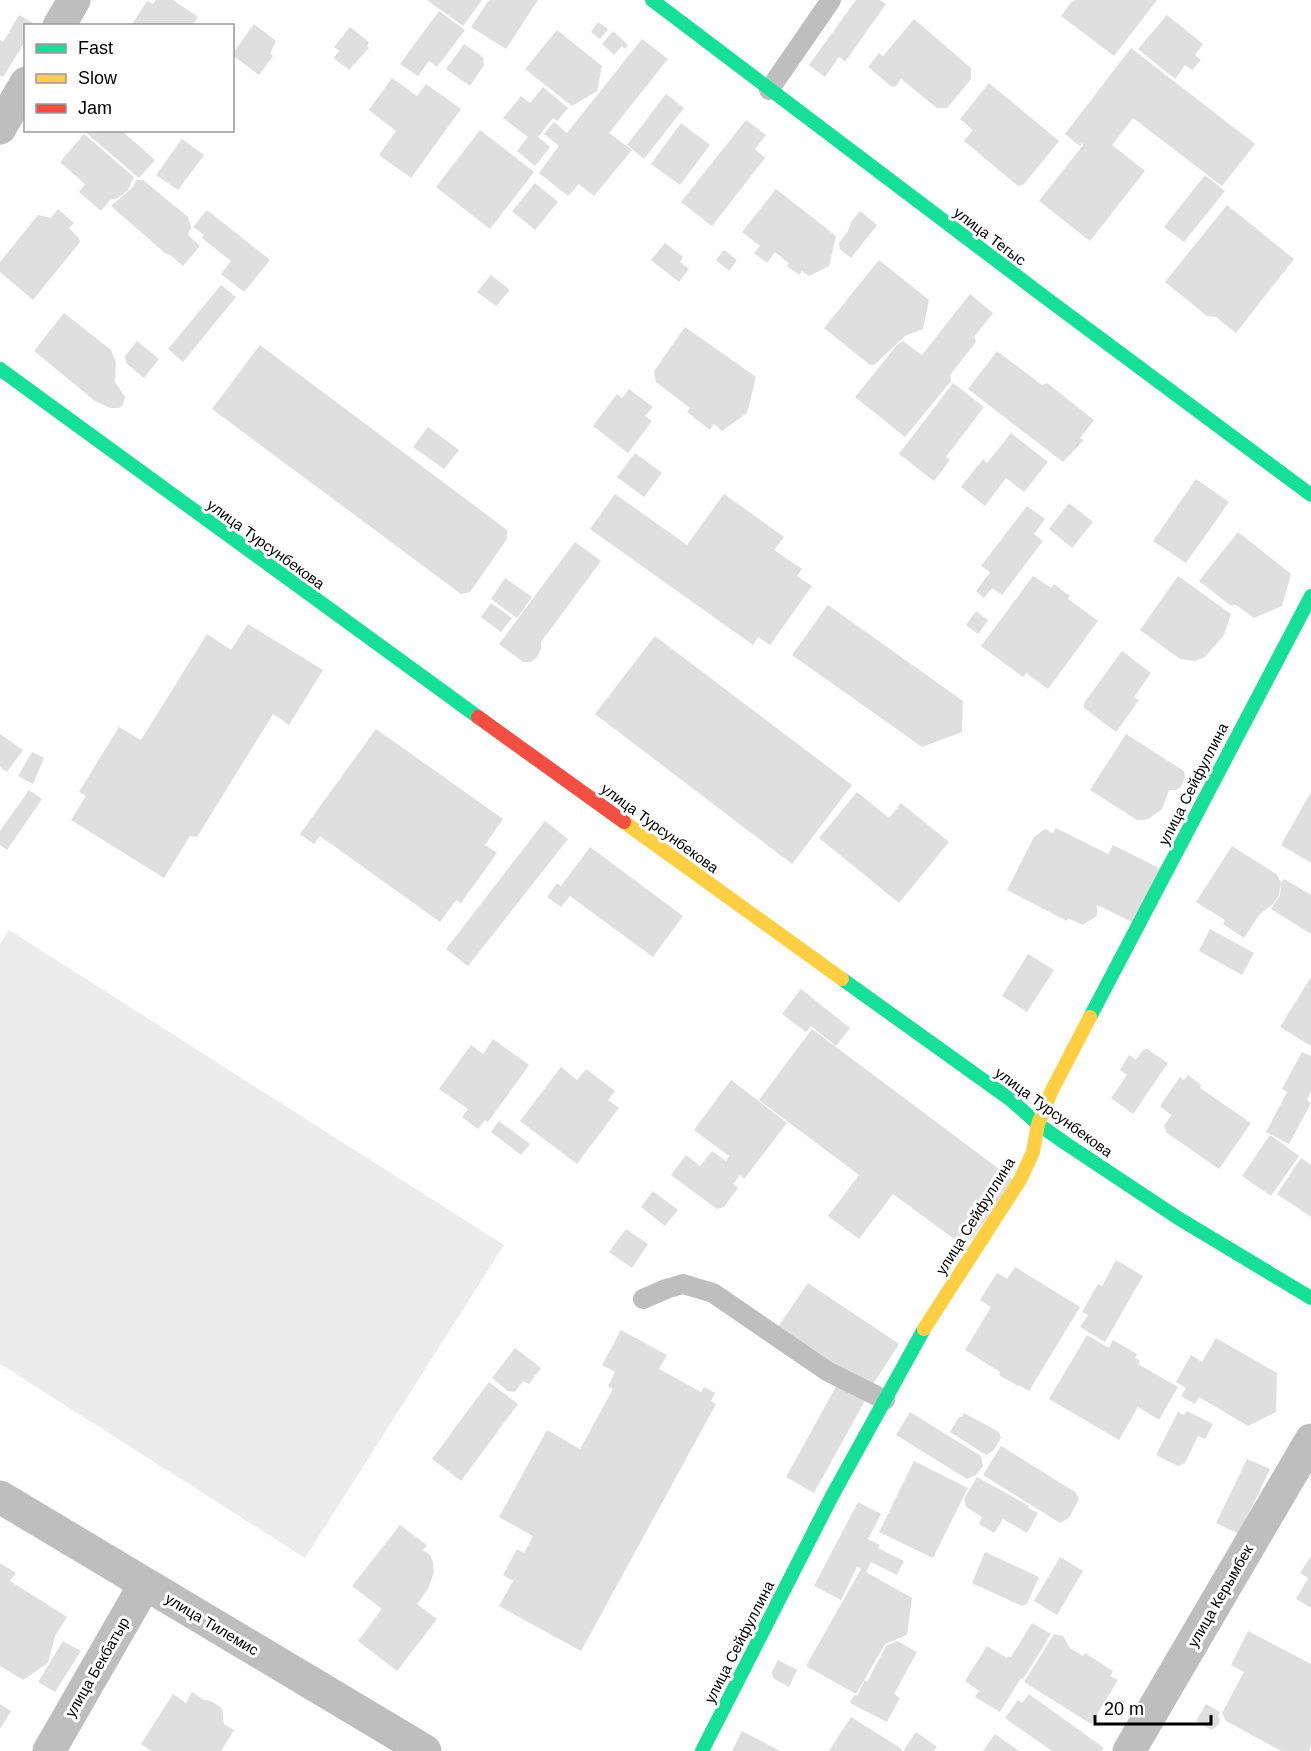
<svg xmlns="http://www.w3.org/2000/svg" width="1311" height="1751" viewBox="0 0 1311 1751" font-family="Arial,sans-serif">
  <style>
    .green { fill: #ececec }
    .building { fill: #dfdfdf }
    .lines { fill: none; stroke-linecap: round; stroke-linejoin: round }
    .lane { stroke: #bebebe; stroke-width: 20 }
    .street { stroke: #bebebe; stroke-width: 33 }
    .fast { stroke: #16e098; stroke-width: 14 }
    .slow { stroke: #ffcf43; stroke-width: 14 }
    .jam { stroke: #f24e42; stroke-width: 14 }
    .labels { text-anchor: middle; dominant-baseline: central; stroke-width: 6; stroke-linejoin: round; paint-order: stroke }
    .street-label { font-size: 15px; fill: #000; stroke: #fff }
  </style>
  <rect width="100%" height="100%" fill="#fff"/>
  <path class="green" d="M9,930l495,315 -199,313 -305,-194v-420z"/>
  <path class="building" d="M156,0h17l25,17 -6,9h-61l16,-25 6,3z
    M427,0h55l-19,26z
    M489,0h49l-32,49 -35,-22z
    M856,0h24l6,4 -41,58 -6,-5 -14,20 -16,-12z
    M1073,0h84l-43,56 -53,-40z
    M439,11l26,19 -28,37 -8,-6 -11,15 -18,-12z
    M19,15l16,9 -9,2v14l-23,37 -3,-2v-35l3,2z
    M1167,15l36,29 -8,11 6,5 -9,10 -7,-5 -10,14 -37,-30z
    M914,19l57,49v11l-24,29h-10l-36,-29 -5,7 -4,1 -24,-20 11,-14 4,3z
    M598,22l10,7 -8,10 -9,-7z
    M254,24l22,17 -6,13 3,2 -14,19 -27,-20z
    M350,27l19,15 -2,4 2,2 -20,22 -15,-12 5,-7 -5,-4z
    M557,30l45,36 -5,25 -25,15 -47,-37z
    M613,31l15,14 -3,4 -3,-3 -8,9 -12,-11z
    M642,39l26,20 -59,74 23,17 -38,46 -15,-12 -11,12 -29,-23 20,-27 -15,-12 10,-12 13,11z
    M464,44l19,13 1,8 -14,21 -24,-17z
    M1131,48l124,96 -33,42 -89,-68 -21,27 33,26 -55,70 -51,-40 44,-56 -1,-2 -2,3 -15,-12z
    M392,78l25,18 9,-12 35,25 -50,69 -32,-23 17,-24 -27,-21z
    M989,83l70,58 -35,43 -6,2 -54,-45 9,-11 -13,-11z
    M543,87l25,21 -11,13 -4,-3 -15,19 12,10 -15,19 -18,-15 11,-14 -25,-19 18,-22 9,7z
    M666,94l18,14 -40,51 -17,-14z
    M746,120l20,15 -11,14 10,9 -53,68 -31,-24z
    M681,123l29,22 -30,40 -29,-21z
    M83,130h38l34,30 -16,18z
    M480,130l54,42 -44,57 -54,-42z
    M84,134l50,43 -6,13 -10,8 -8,2 -9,11 -22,-19 6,-8 -25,-22z
    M182,139l22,16 -26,35 -22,-15z
    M1205,175l20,16 -41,51 -20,-15z
    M136,180h7l45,37 3,10 -3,8 12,11 -17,20 -13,-11 -5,-2 -54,-47 22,-19z
    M535,183l23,19 -23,28 -23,-19z
    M776,189l60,47 -7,30 -20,10 -7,-5 -3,4 -12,-9 2,-3 -14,-11 -8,11 -13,-10 6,-7 -18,-14z
    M1227,205l67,54 -58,74 -20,-16 -9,-1 -42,-34z
    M58,209l16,14 -5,5 10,10 1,4 -47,58 -33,-28v-10l38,-47 13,3z
    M207,210l63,50 -26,32 -23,-18 10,-13 -29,-23 2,-3 -11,-8z
    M860,211l17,14 -26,33 -11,-9 -1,-6 9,-12 3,-9z
    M665,243l18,14 -3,5 9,7 -10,13 -28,-22z
    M724,250l13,10 -8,11 -13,-11z
    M879,260l50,40 -6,29 -18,7 -31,29h-4l-46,-37z
    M491,275l19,15 -14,16 -19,-14z
    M221,285l15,12 -53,65 -15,-13z
    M970,294l23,19 -19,24 2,5 -26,33 1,6 -46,56 -50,-40 42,-52 6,-4 19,14z
    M64,313l47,37 5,13 -1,19 10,15 -2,8 -4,3h-9l-15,-7 -61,-50z
    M685,327l71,50 -9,36 -25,18 -8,-7 -4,6 -23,-18 3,-4 -34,-26 -2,-11z
    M137,341l22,18 -15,19 -18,-15 -1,-7z
    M260,345l247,185v9l-37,53 -9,2 -249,-185z
    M997,351l45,34 5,-2 47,37 -14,18 4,2 -21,22 -95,-73z
    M953,383l31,24 -38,50 4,3 -16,21 -35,-27z
    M629,389l24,18 -8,9 7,5 -24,32 -35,-27 24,-32 5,4z
    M428,427l31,23 -15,19 -31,-22z
    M1011,433l37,29 -24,30 -18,-14 -21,28 -24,-19 22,-28 4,4z
    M635,453l27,20 -18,24 -27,-20z
    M1196,479l33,23 -43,61 -33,-22z
    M615,494l72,51 37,-51 60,43 -10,13 28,19 -5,7 15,10 -42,59 -12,-8 -5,8 -163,-116z
    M1069,503l24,19 -21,26 -23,-19z
    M1027,506l18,13 -11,15 9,7 -41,54 -10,-7 -8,10 -8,-7 14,-19 -9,-6z
    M1238,532l53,42 -9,32 -28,12 -18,-13h-6l-31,-24z
    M575,542l26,19 -60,81v7l-4,8 -6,5h-8l-24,-18z
    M1033,576l18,12 3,-4 16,12 -2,3 30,22 -50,68 -22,-16 -3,4 -42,-31z
    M1178,576l53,38 -7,21 -19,22 -10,4 -15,-2 -40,-29z
    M505,578l27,19 -15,21 -26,-19z
    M491,603l21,15 -11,14 -20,-15z
    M828,605l135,96 -1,31 -40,15 -130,-92z
    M976,611l12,9 -10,14 -12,-9z
    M248,624l75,46 -34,55 -16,-11 -76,123 -7,-1 -26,42 -93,-58 15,-24 -7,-4 40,-65 22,13 66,-106 24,16z
    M655,636l197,149 -60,79 -197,-150z
    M1122,651l29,22 -17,24 5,3 -23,32 -32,-24v-5z
    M376,729l127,90 -18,26 12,8 -36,50 -5,-3 -16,22 -120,-86 -6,8 -14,-10z
    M0,734l23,16 -16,22 -7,-5z
    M1126,734l58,37 1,5 -4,11 -5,3h-7l-7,19 -14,10 -5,1h-6l-47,-30z
    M32,752l12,6 -11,26 -15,-8z
    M29,790l13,9 -35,51 -7,-5v-14z
    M857,792l32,26 12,-15 48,39 -50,61 -80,-65z
    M1311,792v71l-30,-18z
    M545,821l23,18 -100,127 -22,-17z
    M1056,828l52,26 5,-9 48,24 -27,54 -37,-18v11l-15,9 -14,-7 -1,3 -60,-31 27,-53 11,-8 8,4z
    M1232,846l44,28 5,8 -2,13 -6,9 -14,11 -15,23 -21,-14 2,-4 -29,-18z
    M590,847l93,69 -30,41 -83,-61 -9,11 -14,-10 10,-14 4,3z
    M1284,879l27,16v39l-40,-25 9,-14 1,-12z
    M1210,929l44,24 -12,22 -43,-24z
    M1028,954l26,16 -27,42 -25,-16z
    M1311,977v69l-31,-19z
    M801,989l49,39 -14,18 -25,-20 -5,6 -24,-18z
    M812,1029l203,152 -50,66 -72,-53 -34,45 -31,-23 31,-41 -100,-75z
    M493,1039l36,26 -41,57 -3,-2 -7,9 -16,-12 6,-8 -29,-20 32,-44 12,9z
    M1147,1049l21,14 -35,51 -22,-16 16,-23 -7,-5 9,-15 7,5 7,-10z
    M1302,1052l9,4v35l-4,9 4,3 -22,41 -23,-12 21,-40 -5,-3z
    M561,1067l16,13 9,-11 29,22 -7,9 11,8 -42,56 -57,-43z
    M1188,1075l13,10 -1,3 51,35 -32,46 -52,-36 -3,-7 7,-11 -11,-9 20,-29 4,3z
    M731,1080l56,43 -43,56 -4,-4 -7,9 5,4 -14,19 -7,2 -46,-34 15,-20 14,11 12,-15 14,10 3,-5 -35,-26z
    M499,1121l31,23 -9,11 -30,-23z
    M1270,1135l29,21 -28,40 -29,-20z
    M1301,1158l10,7v52l-34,-23z
    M653,1191l25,19 -13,16 -24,-19z
    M626,1229l22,15 -16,24 -23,-16z
    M1116,1260l27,16 -38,66 -25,-15 8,-12 -6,-3 16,-28 4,2z
    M1015,1267l65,40 -51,84 -10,-6 -1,1 -19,-11 1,-3 -35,-22 26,-43 -11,-7 17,-27 10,6z
    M808,1283l91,61 -29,45 -92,-62z
    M621,1330l46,25 -8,14 42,23 3,-5 11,6 -4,8 5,3 -135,247 -82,-45 14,-25 -10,-6 14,-26 7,4 9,-17 -34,-19 48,-87 33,19 33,-60 -5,-3 7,-14 -13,-7z
    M1087,1335l22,13 4,-8 24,14 -2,4 5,3 -2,3 40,23 -19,33 -21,-13 -19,33 -70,-41z
    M1216,1338l61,35 -1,39 -28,14 -49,-29 -4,7 -14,-8 5,-8 -10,-6 15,-27 11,7z
    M515,1348l26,20 -12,16 -6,-3 -8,11 -7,-1 -16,-13z
    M489,1382l29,22 -57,77 -29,-22z
    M838,1383l28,16 -52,94 -28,-16z
    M1187,1411l26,13 -8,15 -7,-3 -13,27 -7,3 -22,-11 22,-43 6,3z
    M910,1412l71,44 2,10 -7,9 -9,4 -71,-44z
    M964,1413l35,19 2,6 -7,12 -8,5 -36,-23 9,-15h3z
    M1001,1446l74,46 4,7 -10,19 -9,5 -77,-48z
    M1247,1459l23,10 -31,65 -23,-11z
    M914,1461l54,27 -35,70 -54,-26z
    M977,1477l52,29 -1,2 10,5 -11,20 -24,-14 -9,14 -15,-9 3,-7 -16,-10 -2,-8z
    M858,1502l23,12 -13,25 12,6 -2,3 26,13 -7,14 -26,-13 -5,10 46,26 -5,37 -22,9 -29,50 -50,-28 55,-97 -4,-2 -16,33 -27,-14z
    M400,1525l27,20 -4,5 7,5 3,7 1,10 -6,17 -11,15 20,15 -40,52 -39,-30 24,-32 -30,-23z
    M985,1552l54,25 -12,27 -5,2 -50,-23z
    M1311,1556v52l-15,-9 12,-21 -8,-5z
    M1060,1557l23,14 -26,44 -23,-14z
    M0,1563l16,10 -6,8 57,36 -12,19 -7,27 -25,17 -23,-14z
    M1032,1623l19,11 -28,45 -2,-1 -21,34 -25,-15 4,-6 -14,-10 22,-35 20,12 1,-2 3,1z
    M1248,1631l63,33v82l-2,5h-28l-55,-30 -4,-8 22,-41 -13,-7z
    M1054,1634l9,2 7,12 13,8 2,-3 28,18 -3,5 8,4 -27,44 -67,-42z
    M63,1641l18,10 -26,41 -17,-10z
    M897,1641l20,11 -23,42 6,4 -13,24 -37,-19 4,-8 3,1 8,-16 2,2 19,-36z
    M778,1660l19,10 -8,17 -16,-9 -1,-6z
    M192,1692l12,8 7,1 11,7 2,16 10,6 -13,21h-70l-10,-7 32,-50 13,9z
    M1029,1694l75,54 -3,3h-49l-47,-33 13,-18 4,3z
    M0,1704l11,7 -11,18z
    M1206,1704l14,8 -2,4 2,3 -1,5 -7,6 -16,-9z
    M851,1717l51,32 -1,2h-72z
    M742,1731l38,20h-48z
    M916,1732l21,15 -3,4h-31z
    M995,1734l24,17h-36z"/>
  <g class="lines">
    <path class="lane" d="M769,90l62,-90
      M643,1299l23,-10 17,-5 30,9 114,78 58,29"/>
    <path class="street" d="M59,26l15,-26
      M0,128l26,-45
      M0,1497l425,254
      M49,1751l96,-167
      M1129,1751l182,-311"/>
    <path class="fast" d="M652,0l390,295 269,200
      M0,369l478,348
      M842,979l169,121 27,24 27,19 113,75 133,80
      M1090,1017l221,-421
      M702,1751l130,-255 92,-167"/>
    <path class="slow" d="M624,822l218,157
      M924,1329l96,-149 13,-28 5,-28 13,-32 39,-75"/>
    <path class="jam" d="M478,717l146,105"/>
  </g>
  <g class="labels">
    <g class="street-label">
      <text transform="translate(990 236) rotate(37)">улица Тегыс</text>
      <text transform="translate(266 544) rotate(36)">улица Турсунбекова</text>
      <text transform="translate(1193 784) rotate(-63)">улица Сейфуллина</text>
      <text transform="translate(660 828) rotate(36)">улица Турсунбекова</text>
      <text transform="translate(1054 1112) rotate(36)">улица Турсунбекова</text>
      <text transform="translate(975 1216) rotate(-58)">улица Сейфуллина</text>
      <text transform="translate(1220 1596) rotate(-60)">улица Керымбек</text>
      <text transform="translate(212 1624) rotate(31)">улица Тилемис</text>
      <text transform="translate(739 1642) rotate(-63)">улица Сейфуллина</text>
      <text transform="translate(97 1667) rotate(-60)">улица Бекбатыр</text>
    </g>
  </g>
  <rect x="24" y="24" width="210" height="108" fill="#ffffff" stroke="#999999" stroke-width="1.5"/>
  <rect x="36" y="44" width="30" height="9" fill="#16e098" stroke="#999999" stroke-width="1.5"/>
  <text x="78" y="54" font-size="18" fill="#000000">Fast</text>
  <rect x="36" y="74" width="30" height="9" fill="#ffcf43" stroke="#999999" stroke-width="1.5"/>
  <text x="78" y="84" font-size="18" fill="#000000">Slow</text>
  <rect x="36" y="104" width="30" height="9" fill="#f24e42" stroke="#999999" stroke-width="1.5"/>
  <text x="78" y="114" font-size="18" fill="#000000">Jam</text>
  <path d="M1095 1715v9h116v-9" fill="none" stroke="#000000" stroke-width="3"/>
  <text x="1104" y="1715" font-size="18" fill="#000000" stroke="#ffffff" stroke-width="4.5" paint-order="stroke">20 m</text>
</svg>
